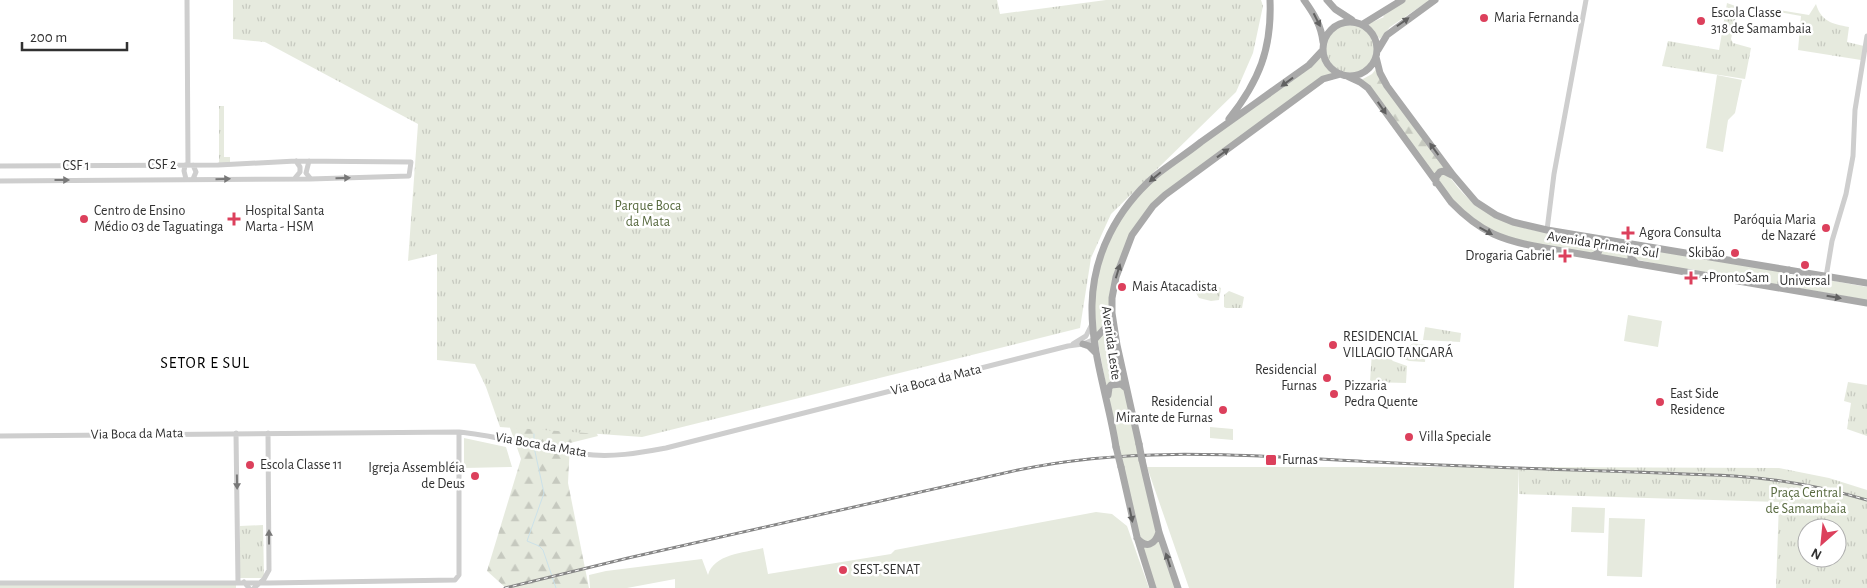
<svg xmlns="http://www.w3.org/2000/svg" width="1867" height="588" viewBox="0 0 1867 588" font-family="'Alegreya Sans',sans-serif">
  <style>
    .grass { fill: #e6eade }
    .forest { fill: url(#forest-firs) }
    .park { fill: url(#park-tufts); fill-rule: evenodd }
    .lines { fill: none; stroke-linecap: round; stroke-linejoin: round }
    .stream { stroke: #cbe1e9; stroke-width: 1 }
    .minor { stroke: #cecece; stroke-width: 5 }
    .major { stroke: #a9a9a9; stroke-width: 7 }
    .rail-casing { stroke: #868686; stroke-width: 3 }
    .rail { stroke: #fff; stroke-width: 1; stroke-dasharray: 4; stroke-linecap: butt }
    .major-bridge { stroke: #a9a9a9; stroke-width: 7 }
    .oneway { fill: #616161 }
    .oneway2 { fill: #787878 }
    .poi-dot { fill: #dc405c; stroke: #fff; stroke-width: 2 }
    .labels { text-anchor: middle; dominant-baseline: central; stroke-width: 5; stroke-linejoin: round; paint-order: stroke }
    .poi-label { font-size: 14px; fill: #313131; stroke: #fff; text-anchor: start }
    .street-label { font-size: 14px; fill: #313131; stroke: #fff }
    .park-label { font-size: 14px; fill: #596b41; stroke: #fff }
    .quarter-label { font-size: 16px; letter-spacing: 1px; fill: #000; stroke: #fff }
  </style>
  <defs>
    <pattern id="forest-firs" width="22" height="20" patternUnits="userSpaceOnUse" patternTransform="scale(1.25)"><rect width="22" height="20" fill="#e6eade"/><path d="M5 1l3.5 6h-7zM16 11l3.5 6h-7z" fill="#c6c9bf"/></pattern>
    <pattern id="park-tufts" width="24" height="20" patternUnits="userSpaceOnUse" patternTransform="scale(1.25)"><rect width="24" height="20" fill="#e6eade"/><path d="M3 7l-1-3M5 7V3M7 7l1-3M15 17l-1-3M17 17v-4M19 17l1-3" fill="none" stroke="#c6c9bf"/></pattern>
  </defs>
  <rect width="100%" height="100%" fill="#fff"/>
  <path class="grass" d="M1405,0h25l-40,27 -10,12 -12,-15 16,-7 -1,-1z
    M1321,57l4,8 9,10 -181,131 -28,44 -11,49 3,46 58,243h-19l-19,-50 -16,-71 -30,-163 12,-60 36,-53z
    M1717,75l25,5 -7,33 -7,7 -5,32 -17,-4z
    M1444,174l5,2c6,8 12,16 20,23 34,32 82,34 126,41l2,11 -6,2 -81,-14 -24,-11 -29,-21 -19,-25 1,-6z
    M1600,241l36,5 -7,14 -32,-5 5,-7z
    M1640,248l145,24 -4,15 -80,-13 -66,-15 -3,-5z
    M1788,275l24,2 55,10v13l-81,-14 -3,-3 2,-6z
    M1628,315l34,6 -4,26 -34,-6z
    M1210,427l23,2v11l-23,-2z
    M464,438l42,9 6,20 -48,1z
    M1147,467h372l-5,121h-325z
    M1572,507l33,1 -1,25 -33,-1z
    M1096,512l16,2 15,12 22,62h-474v-9l-48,9h-37l-1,-13 17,-4 96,-12 6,16c6,-21 35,-22 55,-27l5,26 123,-20 4,-4z
    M1609,518l36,1 -3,58 -35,-1z"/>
  <path class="forest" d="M1376,69l71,101 -12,6 -74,-96 11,-6z
    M485,357l89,30 24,49 -28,7 -2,40 21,105h-83l-19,-17 34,-112z"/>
  <path class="park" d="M233,0h764l3,14 106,-14h155l2,6 -10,47 -17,39 -125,122 -20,44 -11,70 -438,109 -142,-10 -14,-40 -11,-23 -38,-4v-106l-29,7 10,-137 -153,-82 -32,-3z
    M1727,3l11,4 -7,32 2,4 18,5 -6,31 -83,-13 6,-25 51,9z
    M1816,4c5,17 16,20 33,23l-2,15 17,4 -3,14 -63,-10 3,-34 -22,-4v-2l30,5z
    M1326 49a24 24 0 1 1 48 0a24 24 0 1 1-48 0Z
    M219,106h5v51h6v7l-11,1z
    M1199,279l22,9 -2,12 -8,1 -12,-3 -6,-10v-8z
    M1229,291l15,6 -2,11h-16l-2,-1v-12z
    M1425,327l36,6 -1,9 -37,-2z
    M1413,343l13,2 -1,17 -16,-1 -11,-5z
    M1378,346l15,15 14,5 -1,17 -36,-1 2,-31z
    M1848,382l19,3v51l-20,-7 4,-26 -7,-2z
    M1519,467l260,1 50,10 38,12v98h-91l3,-86 -260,-8zM1807,528h30v30h-30z
    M263,525l1,53h-25l1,-52z
    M236,582v6h-236v-4z"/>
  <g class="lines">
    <path class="stream" d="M534,434v9
      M534,447l10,46 -17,48 12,5 4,4 13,38"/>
    <path class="minor" d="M187,0l1,165
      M309,161l-3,12 4,5
      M185,165l-1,6 2,8
      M193,165l3,7 -3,7
      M0,166l218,-1 78,-4 115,1 -2,14 -99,3 -310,2
      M295,178l5,-6v-5l-4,-6
      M1547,230l7,-56 32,-174
      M1826,277l6,-36 14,-47 7,-38 2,-46 12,-74
      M1073,344l13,-8 6,-12
      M236,433l2,149
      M0,436l459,-4c42,4 82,17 124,22 28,4 56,-1 83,-6l402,-102 15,-2 12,-5
      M244,582l5,6
      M0,583h269l186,-3 4,-5v-143
      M254,588l10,-9 5,-9 -1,-137"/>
    <path class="major" d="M1304,0c10,14 17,25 19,42
      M1327,0l8,9 17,11
      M1323 49a27 27 0 1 1 54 0a27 27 0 1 1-54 0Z
      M1363,24l39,-24
      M1378,50l9,-15 48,-35
      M1376,57l4,16 7,13 66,89 23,27 20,13 17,7 34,8 320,53
      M1347,76l13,6 8,6 83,114c30,31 52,39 94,46l322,55
      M1229,119c30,-38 43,-70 41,-119
      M1436,183v-6l4,-5 4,-1 8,4
      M1593,256l5,-3 2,-5 -6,-10
      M1636,263l-5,-5v-5l8,-7
      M1784,288l-3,-5 1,-5 7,-8
      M1095,339l10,-11 7,-13
      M1083,344l6,2 7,7
      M1108,395l1,-7 2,-3 10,-1 5,4
      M1139,444l-22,-99 -5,-32v-15l4,-21 16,-42 21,-29 12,-11 158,-116 18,-5
      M1116,447c-7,-46 -25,-94 -24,-142 1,-50 25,-96 63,-129 15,-12 31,-22 46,-34 36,-26 72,-51 108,-77l14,-15
      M1142,460l17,72 19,56
      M1121,467l16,70 16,51
      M1137,538c9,11 18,7 22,-6"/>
    <g class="rail-casing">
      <path id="rail" d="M505,588l123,-30 390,-88c118,-25 239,-14 358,-8 119,6 239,9 358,14 46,3 89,11 133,24"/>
    </g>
    <use href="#rail" class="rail"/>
    <path class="major-bridge" d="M1139,444l3,16
      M1116,447l5,20"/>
  </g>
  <defs><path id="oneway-solid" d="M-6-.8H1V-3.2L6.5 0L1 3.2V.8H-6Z" transform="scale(1.25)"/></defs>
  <g class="oneway">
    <use href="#oneway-solid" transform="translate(1317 20) rotate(63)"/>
    <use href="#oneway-solid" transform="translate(1403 22) rotate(-35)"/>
    <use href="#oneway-solid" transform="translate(1287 82) rotate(144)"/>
    <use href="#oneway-solid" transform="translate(1382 108) rotate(55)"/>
    <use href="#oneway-solid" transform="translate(1434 149) rotate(-126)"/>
    <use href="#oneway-solid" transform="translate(1223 153) rotate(-36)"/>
    <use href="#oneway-solid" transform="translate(1155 177) rotate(140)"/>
    <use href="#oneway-solid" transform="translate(1486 231) rotate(29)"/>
    <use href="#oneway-solid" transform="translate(1118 271) rotate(-73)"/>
    <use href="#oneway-solid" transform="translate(1834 297) rotate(10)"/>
    <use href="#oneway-solid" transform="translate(1131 515) rotate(78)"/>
    <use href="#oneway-solid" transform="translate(1168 560) rotate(-108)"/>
  </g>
  <g class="oneway2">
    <use href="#oneway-solid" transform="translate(343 178) rotate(-2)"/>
    <use href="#oneway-solid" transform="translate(223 179) rotate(-1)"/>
    <use href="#oneway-solid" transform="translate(62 180)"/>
    <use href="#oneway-solid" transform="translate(237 482) rotate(89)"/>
    <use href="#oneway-solid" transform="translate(269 537) rotate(-90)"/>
  </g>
  <g class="poi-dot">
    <circle cx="1484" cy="18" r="5"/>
    <circle cx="1701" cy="21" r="5"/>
    <circle cx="84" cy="219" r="5"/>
    <path d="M231.5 211.5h5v5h5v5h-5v5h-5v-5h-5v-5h5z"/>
    <circle cx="1826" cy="228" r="5"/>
    <path d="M1625.5 225.5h5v5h5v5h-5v5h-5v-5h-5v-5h5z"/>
    <circle cx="1735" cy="253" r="5"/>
    <path d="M1562.5 248.5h5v5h5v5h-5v5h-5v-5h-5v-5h5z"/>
    <circle cx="1805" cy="265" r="5"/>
    <path d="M1688.5 270.5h5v5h5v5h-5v5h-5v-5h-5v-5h5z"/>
    <circle cx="1122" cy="287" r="5"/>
    <circle cx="1333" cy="345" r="5"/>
    <circle cx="1327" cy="378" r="5"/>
    <circle cx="1334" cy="394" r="5"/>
    <circle cx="1660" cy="402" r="5"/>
    <circle cx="1223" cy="410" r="5"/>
    <circle cx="1409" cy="437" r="5"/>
    <rect x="1265" y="454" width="12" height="12" rx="2.5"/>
    <circle cx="250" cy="465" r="5"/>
    <circle cx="475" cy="476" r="5"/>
    <circle cx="843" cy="570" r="5"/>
  </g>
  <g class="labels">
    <g class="poi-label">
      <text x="1711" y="13">Escola Classe<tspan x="1711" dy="16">318 de Samambaia</tspan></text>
      <text x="1494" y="18">Maria Fernanda</text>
      <text x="94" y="211">Centro de Ensino<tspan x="94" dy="16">Médio 03 de Taguatinga</tspan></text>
      <text x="245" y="211">Hospital Santa<tspan x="245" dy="16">Marta - HSM</tspan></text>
      <text x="1816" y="220" text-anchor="end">Paróquia Maria<tspan x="1816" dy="16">de Nazaré</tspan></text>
      <text x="1639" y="233">Agora Consulta</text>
      <text x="1725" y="253" text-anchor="end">Skibão</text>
      <text x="1555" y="256" text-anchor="end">Drogaria Gabriel</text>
      <text x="1702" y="278">+ProntoSam</text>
      <text x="1805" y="281" text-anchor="middle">Universal</text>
      <text x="1132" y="287">Mais Atacadista</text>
      <text x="1343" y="337">RESIDENCIAL<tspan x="1343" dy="16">VILLAGIO TANGARÁ</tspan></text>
      <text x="1317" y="370" text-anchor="end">Residencial<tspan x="1317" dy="16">Furnas</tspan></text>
      <text x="1344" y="386">Pizzaria<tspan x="1344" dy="16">Pedra Quente</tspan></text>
      <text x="1670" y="394">East Side<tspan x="1670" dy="16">Residence</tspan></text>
      <text x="1213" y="402" text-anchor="end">Residencial<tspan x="1213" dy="16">Mirante de Furnas</tspan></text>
      <text x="1419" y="437">Villa Speciale</text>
      <text x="1282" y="460">Furnas</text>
      <text x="260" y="465">Escola Classe 11</text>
      <text x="465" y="468" text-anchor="end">Igreja Assembléia<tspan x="465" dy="16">de Deus</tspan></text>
      <text x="853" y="570">SEST-SENAT</text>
    </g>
    <g class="street-label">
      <text x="162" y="165">CSF 2</text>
      <text x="76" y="166">CSF 1</text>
      <text transform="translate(1603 245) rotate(9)">Avenida Primeira Sul</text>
      <text transform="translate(1111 343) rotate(82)">Avenida Leste</text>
      <text transform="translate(936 380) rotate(-14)">Via Boca da Mata</text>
      <text transform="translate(137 434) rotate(-1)">Via Boca da Mata</text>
      <text transform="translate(541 445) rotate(10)">Via Boca da Mata</text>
    </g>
    <g class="park-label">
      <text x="648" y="206">Parque Boca<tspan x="648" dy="16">da Mata</tspan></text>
      <text x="1806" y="493">Praça Central<tspan x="1806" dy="16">de Samambaia</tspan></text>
    </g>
    <g class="quarter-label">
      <text x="205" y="363">SETOR E SUL</text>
    </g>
  </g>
  <g transform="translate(1822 543) rotate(207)"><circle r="24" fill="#ffffff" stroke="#adadad"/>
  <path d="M0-4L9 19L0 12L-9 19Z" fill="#dc405c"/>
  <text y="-8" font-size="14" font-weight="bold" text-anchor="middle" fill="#313131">N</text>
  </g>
  <path d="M22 42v8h105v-8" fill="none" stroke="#313131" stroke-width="2.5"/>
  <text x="30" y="42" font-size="15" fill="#313131" stroke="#ffffff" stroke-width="4" paint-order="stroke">200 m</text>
</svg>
